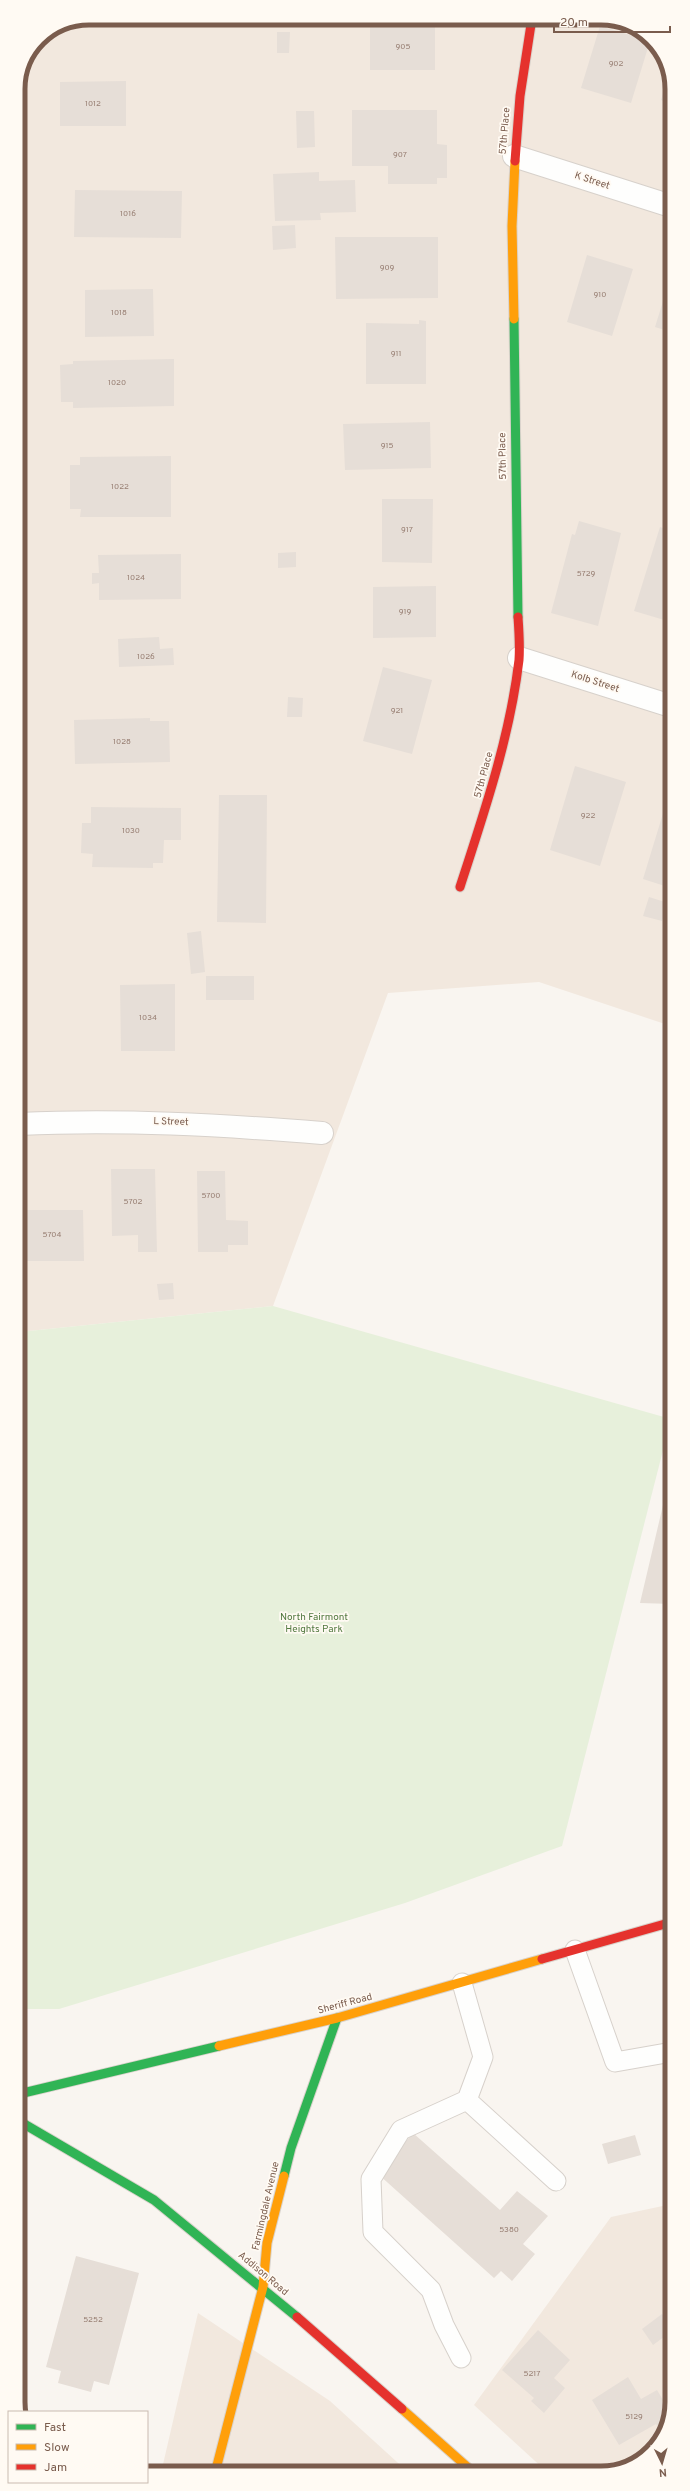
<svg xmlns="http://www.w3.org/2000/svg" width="690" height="2491" viewBox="0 0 690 2491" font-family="Overpass,sans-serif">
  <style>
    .residential { fill: #f2e8de }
    .green { fill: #e7f0db }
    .building { fill: #e6ded7 }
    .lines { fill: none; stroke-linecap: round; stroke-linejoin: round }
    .lane-casing { stroke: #d7d1cb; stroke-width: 21 }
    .street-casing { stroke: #d7d1cb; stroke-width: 24 }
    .fast-casing { stroke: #d9d2cb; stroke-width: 11 }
    .slow-casing { stroke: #d9d2cb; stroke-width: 11 }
    .jam-casing { stroke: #d9d2cb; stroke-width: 11 }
    .lane { stroke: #fefefd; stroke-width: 19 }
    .street { stroke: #fefefd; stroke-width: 22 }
    .fast { stroke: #30b455; stroke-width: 9 }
    .slow { stroke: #ff9f0a; stroke-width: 9 }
    .jam { stroke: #e5322d; stroke-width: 9 }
    .labels { text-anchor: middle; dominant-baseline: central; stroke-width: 3.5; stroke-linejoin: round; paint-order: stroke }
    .number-label { font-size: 8px; fill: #977e72 }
    .street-label { font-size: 10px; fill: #7a5c4d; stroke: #fffaf3 }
    .park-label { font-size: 10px; fill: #537a41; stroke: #fffaf3 }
    .rim { fill: none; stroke: #7a5c4d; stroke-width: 5 }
  </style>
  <rect width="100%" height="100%" fill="#f9f5f0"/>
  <path class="residential" d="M89,18h517l42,17 23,40v951l-132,-44 -151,11 -115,313 -254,26 -1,-1243 5,-27 16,-23 23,-16z
    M672,2204v198l-15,43 -42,27h-68l-73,-67 137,-188z
    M198,2313l132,88 78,71 -247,1z"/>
  <path class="green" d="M273,1306l398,113 -109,427 -157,57 -346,106h-40v-677z"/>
  <path class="building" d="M370,20h56v3l9,1v46h-65z
    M600,26l50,15 -19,62 -50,-15z
    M277,32h13l-1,21h-12z
    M669,73l2,2v28l-10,-3z
    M126,81v45h-66v-44z
    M352,110h85v34l10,1v33h-10v6h-49v-18h-36z
    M296,111h18l1,36 -18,1z
    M319,172v9l36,-1 1,32 -36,1 1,7 -46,1 -2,-47z
    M75,190l107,1 -1,47 -107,-1z
    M295,225l1,23 -23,2 -1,-24z
    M335,237h103v61l-102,1z
    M587,255l46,14 -21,67 -45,-14z
    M669,282l2,1v49l-16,-5z
    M153,289l1,47 -69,1v-47z
    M419,320l7,1v63h-60v-61l53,1z
    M174,359v47l-101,2v-6h-12l-1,-37 13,-1v-3z
    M430,422l1,46 -86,2 -2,-46z
    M171,456v61h-91l1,-8h-11v-44h10v-8z
    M382,499h51l-1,64 -50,-1z
    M579,521l42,12 -23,93 -47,-13 21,-79 3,1z
    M660,527l11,4v91l-37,-11z
    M296,552v15l-18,1v-15z
    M181,554v45l-82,1v-17l-7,1v-11h7l-1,-18z
    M436,586v51l-63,1v-51z
    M159,637l1,12 13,-1 1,17 -55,2 -1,-28z
    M383,667l49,13 -20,74 -49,-13z
    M288,697l15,1 -1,19h-15z
    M150,718v3h19l1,41 -95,2 -1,-44z
    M575,766l51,16 -26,84 -50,-16z
    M219,795h48l-1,128 -49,-1z
    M668,797l3,1v90l-28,-9z
    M91,807l90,1v32h-17l-1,23h-10v5l-61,-1 1,-13 -12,-1 1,-30h9z
    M649,897l19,6 -6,18 -19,-5z
    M201,931l4,41 -14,2 -4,-41z
    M206,976h48v24h-48z
    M175,984v67h-54l-1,-66z
    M111,1169h44l2,83h-19v-17l-26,1z
    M197,1171h28l1,49 22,1v24h-20v7h-30z
    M20,1210h63l1,51h-64z
    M173,1283l1,16 -15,1 -2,-16z
    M671,1471l1,133 -32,-1z
    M413,2133l87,77 17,-19 31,25 -25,28 12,10 -23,27 -11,-10 -7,7 -116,-104z
    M635,2135l6,20 -33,9 -6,-20z
    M76,2256l63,17 -30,112 -15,-4 -3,11 -33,-9 3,-12 -15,-4z
    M662,2314l10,14v3l-19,14 -11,-16z
    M538,2330l32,30 -16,18 11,10 -21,25 -13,-12 3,-3 -32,-28z
    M628,2377l13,22 16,-9 12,20 -4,14 -7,4 -2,-4 -37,21 -27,-45z"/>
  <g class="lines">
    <g class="lane-casing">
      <path id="lane" d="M575,1950l40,112 57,-10
        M462,1983l21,74 -16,43
        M461,2358l-17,-33 -13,-35 -58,-58 -2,-53 30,-49 66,-30 89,81"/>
    </g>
    <g class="street-casing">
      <path id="street" d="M514,156l157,50
        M519,658l152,48
        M19,1124c102,-5 202,1 303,9"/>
    </g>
    <g class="fast-casing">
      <path id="fast" d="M514,319l4,298
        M19,2094l200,-48
        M19,2121l135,79 143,117
        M284,2176l7,-28 46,-130"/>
    </g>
    <g class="slow-casing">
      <path id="slow" d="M514,319l-2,-93 3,-65
        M219,2046l118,-28 205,-59
        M402,2409l71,63
        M215,2473l48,-186 4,-44 17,-67"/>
    </g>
    <g class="jam-casing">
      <path id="jam" d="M515,161l5,-65 12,-78
        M460,887c24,-74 50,-150 59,-227 1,-14 0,-29 -1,-43
        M542,1959l130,-37
        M297,2317l105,92"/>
    </g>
    <use href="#lane" class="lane"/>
    <use href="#street" class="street"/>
    <use href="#fast" class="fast"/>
    <use href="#slow" class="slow"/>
    <use href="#jam" class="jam"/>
  </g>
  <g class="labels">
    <g class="number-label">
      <text x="403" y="47">905</text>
      <text x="616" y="64">902</text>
      <text x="93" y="104">1012</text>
      <text x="400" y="155">907</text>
      <text x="128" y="214">1016</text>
      <text x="387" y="268">909</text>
      <text x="600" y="295">910</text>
      <text x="119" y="313">1018</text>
      <text x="396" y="354">911</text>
      <text x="117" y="383">1020</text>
      <text x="387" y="446">915</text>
      <text x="120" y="487">1022</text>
      <text x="407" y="530">917</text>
      <text x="586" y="574">5729</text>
      <text x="136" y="578">1024</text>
      <text x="405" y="612">919</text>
      <text x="146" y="657">1026</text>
      <text x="397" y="711">921</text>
      <text x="122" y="742">1028</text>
      <text x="588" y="816">922</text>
      <text x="131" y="831">1030</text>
      <text x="148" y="1018">1034</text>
      <text x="211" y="1196">5700</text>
      <text x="133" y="1202">5702</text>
      <text x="52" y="1235">5704</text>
      <text x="509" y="2230">5380</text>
      <text x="93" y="2320">5252</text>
      <text x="532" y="2374">5217</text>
      <text x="634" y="2417">5129</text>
    </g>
    <g class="street-label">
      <text transform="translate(505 131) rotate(-85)">57th Place</text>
      <text transform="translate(592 181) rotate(18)">K Street</text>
      <text transform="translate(503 456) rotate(-91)">57th Place</text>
      <text transform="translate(595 682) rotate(18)">Kolb Street</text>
      <text transform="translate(484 775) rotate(-75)">57th Place</text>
      <text transform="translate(171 1122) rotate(2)">L Street</text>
      <text transform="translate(345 2004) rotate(-15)">Sheriff Road</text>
      <text transform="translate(266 2206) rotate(-77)">Farmingdale Avenue</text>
      <text transform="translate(263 2274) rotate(40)">Addison Road</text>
    </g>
    <g class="park-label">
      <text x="314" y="1617">North Fairmont<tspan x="314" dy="12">Heights Park</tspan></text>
    </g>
  </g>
  <path d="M0 0H690V2491H0ZM89 25H601A64 64 0 0 1 665 89V2402A64 64 0 0 1 601 2466H89A64 64 0 0 1 25 2402V89A64 64 0 0 1 89 25Z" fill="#fffaf3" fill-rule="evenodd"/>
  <path class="rim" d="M89 25H601A64 64 0 0 1 665 89V2402A64 64 0 0 1 601 2466H89A64 64 0 0 1 25 2402V89A64 64 0 0 1 89 25Z"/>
  <rect x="8" y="2411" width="140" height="72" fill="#fffaf3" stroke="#cabbb1"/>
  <rect x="16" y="2424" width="20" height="6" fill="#30b455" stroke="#cabbb1"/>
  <text x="44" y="2431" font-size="12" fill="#7a5c4d">Fast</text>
  <rect x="16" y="2444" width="20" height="6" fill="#ff9f0a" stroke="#cabbb1"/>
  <text x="44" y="2451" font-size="12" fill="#7a5c4d">Slow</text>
  <rect x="16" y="2464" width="20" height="6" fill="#e5322d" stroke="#cabbb1"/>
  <text x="44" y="2471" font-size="12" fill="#7a5c4d">Jam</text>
  <g transform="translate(662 2463) rotate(175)" stroke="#fffaf3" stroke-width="3" paint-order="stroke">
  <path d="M0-3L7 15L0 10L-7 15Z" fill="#7a5c4d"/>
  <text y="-6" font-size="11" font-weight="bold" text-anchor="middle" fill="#7a5c4d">N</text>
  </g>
  <path d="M554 26v6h116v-6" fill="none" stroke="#7a5c4d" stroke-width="2"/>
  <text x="560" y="26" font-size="12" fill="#7a5c4d" stroke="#fffaf3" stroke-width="3" paint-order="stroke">20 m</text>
</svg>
